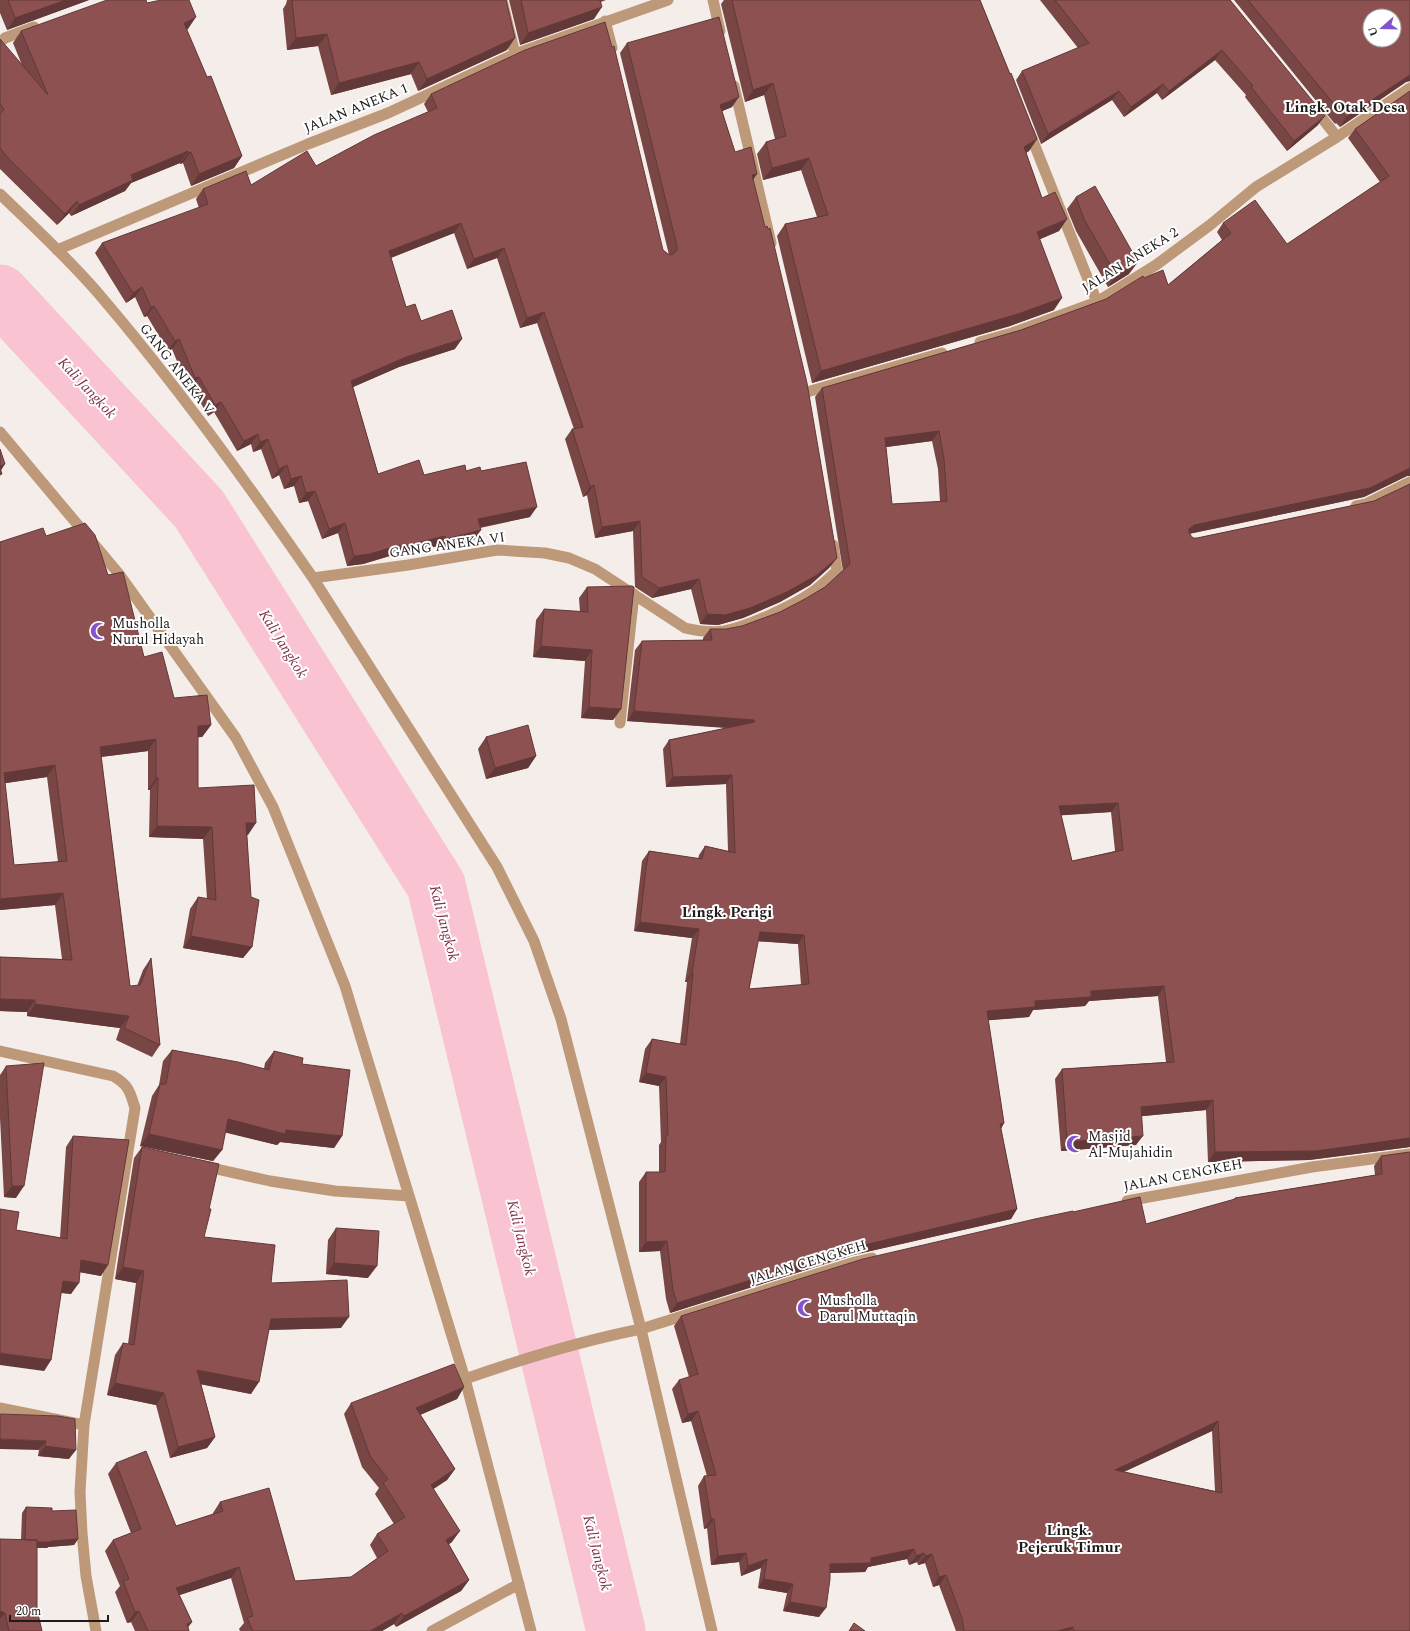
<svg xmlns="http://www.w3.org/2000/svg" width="1410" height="1631" viewBox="0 0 1410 1631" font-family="Spectral,serif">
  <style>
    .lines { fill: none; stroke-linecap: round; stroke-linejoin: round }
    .river { stroke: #f9c3d1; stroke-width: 59 }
    .minor { stroke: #be9979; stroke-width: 11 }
    .wall { fill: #784645; fill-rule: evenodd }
    .shaded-wall { fill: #623938 }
    .building { fill: #8c5150; stroke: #623938; fill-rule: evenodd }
    .labels { text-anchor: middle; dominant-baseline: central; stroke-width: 4; stroke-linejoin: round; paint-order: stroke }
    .street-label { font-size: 14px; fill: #1e1b1a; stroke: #fff }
    .poi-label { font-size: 14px; fill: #1e1b1a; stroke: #fff; text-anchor: start }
    .neighbourhood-label { font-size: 15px; font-weight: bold; fill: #1e1b1a; stroke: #fff }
    .water-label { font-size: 15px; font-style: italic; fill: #7f334d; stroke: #fff }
  </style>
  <rect width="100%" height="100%" fill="#f4edea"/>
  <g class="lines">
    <path class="river" d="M0,294l199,215 237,376 180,746"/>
    <path class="minor" d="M502,0l13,54
      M713,0l7,31
      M605,21l7,27
      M0,42l5,-4 29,-11
      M734,86l37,157
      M1314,108l23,29
      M1029,131l68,171
      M0,194c33,32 68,64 98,99 77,90 147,187 215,285l184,289 37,74 27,78 80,310 71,302
      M57,250l251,-106 80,-31 127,-59 153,-54
      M980,342l32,-9 85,-31 59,-37 54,-40 46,-38 81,-50 73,-49
      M807,392l135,-39
      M0,432l119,142 117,164 37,69 72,179 120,393 66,252
      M1356,506l10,-2 44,-22
      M313,578l95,-13 89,-15 48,3 24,5 26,11 90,59c13,3 25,5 39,3 23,-4 71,-26 90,-40 8,-6 15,-13 23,-20l-4,-26
      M620,723l14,-129
      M0,1051l113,25c16,9 17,16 22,32l-51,317 -4,67 2,41 4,43 10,55
      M203,1166l67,15 65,10 74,5
      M1127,1201l185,-34 98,-13
      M465,1379c57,-20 116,-38 176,-50l214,-67 17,-4
      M0,1408l84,17
      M432,1631l87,-47"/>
  </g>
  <path class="wall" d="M0,0h89l-82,30 -7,-17z
    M287,0h219l1,50 -89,41 -7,-17 -80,21 -13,-49 -31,4 -4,-41 3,-5z
    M509,0h97l-5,2 -7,17 -74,26z
    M724,0h256l30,74 27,65 -8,12 -3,2 16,45 25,21 -8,12 -19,8 14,71 -44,16 -198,57 -35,-147 8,-12 32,-7 -16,-47 -38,10 -6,-26 9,-12 9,-3 -11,-44 -19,7 -24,-98z
    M1040,0h190l88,125 -31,26 -42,-54 1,-2 -31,-35 -53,40 -5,-7 -33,24 -12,-17 -71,44 -25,-64 6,-9 56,-23z
    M1234,0h176v81l-4,1 -66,45 -4,-4 -1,1z
    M147,3l41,26 -2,1 56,126 -8,12 -43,18 -8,-23 -3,1v-1l-49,20 -6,8 -54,25 -2,-3 -12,12 -57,-56v-130l22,26 -9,-22 8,-12z
    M627,43l105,64 -10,4 13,41 22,22 -4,5 84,379 -8,10 -19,17 -30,17 -37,16 -25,7 -18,-1 -9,-35 -39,9 -17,-11 -2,-56 -38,7 -8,-43 -4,2 -18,-58 7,-10h2l-37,-106 -17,5 -23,-70 -30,11 -13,-36 -63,25 15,49 15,14 34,28 -56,18 -46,20 25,87 46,1 42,-4h15l49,46 -50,11 -6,12 -35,9 -1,-3 -45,11v-2l-30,9 -16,2 -9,-33 -16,6 -14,-38 -9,2 -5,-17 -10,3 -5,-14 -7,4 -11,-30 -8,3 -2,-8 -14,7 -23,-39 -6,4 -16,-29 -4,1 -16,-39 -4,2 -21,-35 -3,1 -9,-20 -9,6 -31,-50 7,-10 97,-35 -3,-9 7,-10 48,-4 65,-19 112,-54 -4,-8 7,-10 232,156 5,4 1,1 -49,-202z
    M1410,91v385h-3l-43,21 -175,37 4,4h4l177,-37 36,-17v663l-101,13 -101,2 -2,-52 -64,6 -6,29 -75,6 -6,-72 7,-10 104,-7 -8,-66 -69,5 -4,5 -52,4 -4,7 -41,3 16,103 -3,6 16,80 -6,10 -158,36 -183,58 -4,-14 -6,-48 -21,1v-70l7,-10h13v-27l2,-3 -2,-56 -20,-4 6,-33 7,-10 28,5 7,-62h-2l7,-44 -58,-7 8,-70 7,-10 49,8 1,-4 6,-9 23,5 -2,-67 -60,3 -3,-38 6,-9 57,-12 -99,-7 8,-71 7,-9 61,-1v-2l7,-9h16l16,-3 38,-14 25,-13 20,-12 18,-16 -28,-174 7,-9 199,-58 85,-31 38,-21 24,7 54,-45 -5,-8 6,-9 64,21 93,-62 -32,-44 7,-9zM932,441l6,28 2,33 -48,2 -6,-57zM1111,812l4,39 -43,10 -11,-46zM758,941l40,3 3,41 -52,4z
    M1076,197l53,77 -21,13 -32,-56 -9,-22z
    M46,536l62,39 36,82 30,41 37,27 -9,12h-4v51l50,47h-1l5,112 -9,11 -60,-10 7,-39 8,-12 9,2 -4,-60 -54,-2 1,-47h-2v-39l-47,6 29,229h7l6,-16 8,-12 9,87 -8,12 -36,-17 4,-12 -93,-12v-4l-27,-1v-54l62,2 -7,-54 -55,5v-368zM47,777l11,85 -44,3 -9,-82z
    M587,587l34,122 -8,11 -32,-2 4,-57 -52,-4 3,-37 8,-11 36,3 -1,-14z
    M486,737l50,19 -8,12 -42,11 -8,-30z
    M172,1050l92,19 1,-6 9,-12 28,13 40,72 -8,12 -54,-6 -3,3 -52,-13 -3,18 -9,11 -73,-15 12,-50 7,-11 4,-24z
    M6,1066l10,132 -12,-1 -4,-79v-43z
    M73,1136l28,140 -21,-4 -9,22 -10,-1 -10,67 -7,11 -28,-141 44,8 6,-91z
    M142,1147l62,90 67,46 70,45 -72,2 -18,64 -50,-10 14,53 -8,11 -37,10 -14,-53 -49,-10 8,-40 8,-12 5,1 8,-61 -21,-4 19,-121z
    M1410,1152v479h-454l-17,-46 -6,2 -8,-24 -7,2 -1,-3 -8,3 -2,-6 -39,8 -3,5 -35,1 -11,44 -36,-6 4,-18 -29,-5 3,-20 -20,8 -2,-14 -28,3 -4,-37 -3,1 -6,-43 6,-10h3l-16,-55 -9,2 -10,-34 7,-9 10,-3 -15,-51 7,-10 392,-104 73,12 87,-24 2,-2 140,-23 -1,-9 7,-10zM1212,1431l3,60 -91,-19z
    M336,1228l32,50 -42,-4 2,-34z
    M464,1387l-7,12 -37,16 35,54 -8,11 -14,9 19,53 -3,2 20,36 -8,11 -65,36 -2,-3 -12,7h-142l-1,-2 5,-6 -13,-45 -52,17 13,27 -4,5 1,4h-54l-4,-9 -4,1 -12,-31 5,-6 -15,-35 8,-11 18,-7 -23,-59 8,-11 60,63 37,-12v-1l7,-11 75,79 56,-4 26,-19 -7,-13 7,-11 17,-10 -19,-30 4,-6 -17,-21 -18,-53 7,-11z
    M58,1416l11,43 -31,-3 1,-6z
    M26,1507l26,4 26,28 -4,6 -26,2 -1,1h-10v62l5,21h-42v-92l21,1 1,-27z"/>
  <path class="shaded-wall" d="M66,0h23l-82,30 8,-12z
    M602,7l-8,12 -74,26 8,-12z
    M196,17l-8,12 -13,6 9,-12z
    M327,34l-9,12 -31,4 9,-12z
    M515,38l-8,12 -89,41 9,-12z
    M1222,50l-7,10 -53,40 7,-9z
    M419,62l-8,12 -80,21 8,-12z
    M1410,75v6l-4,1 -66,45 6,-10z
    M773,83l-9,12 -19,7 8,-12z
    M1163,84l-6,9 -33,24 7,-10z
    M1119,91l-7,9 -71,44 7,-10z
    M739,97l-7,10 -19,8 7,-10z
    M1325,116l-7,9 -31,26 7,-10z
    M1037,139l-8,12 -14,8 9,-12z
    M188,151l-8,12 -49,20 -6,8 -54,25 8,-11 52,-30z
    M191,152l-8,11 -3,1 8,-11z
    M242,156l-8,12 -43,18 8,-12z
    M809,158l-8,12 -38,10 9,-12z
    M757,174l-7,10 2,-9z
    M77,201l-8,12 -12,12 8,-11z
    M1067,219l-8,12 -30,13 8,-12z
    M461,223l-7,10 -72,28 7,-10z
    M504,248l-7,10 -30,11 7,-10z
    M1138,262l-9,12 -21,13 8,-12z
    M142,287l-7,10 -9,6 7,-10z
    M1062,298l-8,12 -44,16 -198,57 9,-12z
    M154,306l-7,10 -3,1 7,-10z
    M544,312l-7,11 -17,5 7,-10z
    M179,339l-7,10 -4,2 7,-10z
    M462,339l-7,10 -56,18 -55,24 7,-10 55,-24z
    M199,377l-7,10 -4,1 7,-10z
    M221,402l-7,10 -6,4 7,-11z
    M939,431l-7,10 -53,7 6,-10z
    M258,434l-7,10 -14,7 7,-10z
    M268,439l-7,10 -8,3 7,-10z
    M5,464l-5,8v-6z
    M287,465l-8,10 -7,4 7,-10z
    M1410,468v8h-3l-43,21 -176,37 1,-5 5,-4z
    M301,476l-7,10 -10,3 7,-10z
    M594,485l-7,10 -4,2 7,-10z
    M315,491l-7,10 -9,2 7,-10z
    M537,507l-7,10 -59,12 7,-10z
    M640,521l-7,10 -38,7 7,-11z
    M345,523l-7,10 -16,6 7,-10z
    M481,530l-7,10 -35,9 7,-10z
    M445,536l-7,10 -45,11 7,-10z
    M400,545l-7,10 -30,9 -16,2 7,-10z
    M837,558l-8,10 -19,17 -30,17 -37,16 -25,7 -18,-1 7,-10z
    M699,579l-8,10 -39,9 7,-10z
    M541,646l51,4 -7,11 -52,-4z
    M589,707l32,2 -8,11 -32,-2z
    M634,711l120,9 -6,9 -121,-8z
    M211,725l-9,12 -12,1 8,-12z
    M156,739l-8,12 -56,7 8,-11z
    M536,756l-8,12 -42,11 9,-11z
    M55,765l-8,12 -47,7 4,-11z
    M732,775l-6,9 -60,3 7,-10z
    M156,778h2l-8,12h-2z
    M1118,803l-7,9 -59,4 7,-10z
    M246,823h10l-8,12h-10z
    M157,826l55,1 -9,12 -54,-2z
    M63,893l-8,12 -55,5v-11z
    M640,922l59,7 -7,9 -58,-7z
    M760,932l44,3 -6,9 -44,-3z
    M191,936l61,11 -9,11 -60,-10z
    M692,973h1l-6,9h-2z
    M1164,986l-6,10 -69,5 -4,5 -52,4 -4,7 -49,4 7,-10 48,-10 56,-10z
    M0,999l35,1 -8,12 -27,-1z
    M35,1004l94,12 -9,12 -93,-12z
    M646,1073l20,4 -7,9 -20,-4z
    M1213,1100l-7,10 -72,7 7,-10z
    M228,1119l58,11 56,6 -8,12 -54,-6 -3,3 -58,-14z
    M1004,1123l-6,10 2,-9z
    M149,1134l73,16 -9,11 -73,-15z
    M1143,1136l-7,9 -75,6 6,-9z
    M1410,1138v9l-101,13 -101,2 7,-10z
    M12,1186h12l-8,12 -12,-1z
    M1017,1209l-6,10 -158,36 -183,58 7,-10 183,-57z
    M667,1241l-7,10 -21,1 7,-10z
    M81,1260l27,5 -7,11 -28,-5z
    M334,1263l43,3 -9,12 -42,-4z
    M123,1267l21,4 -8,12 -21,-4z
    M63,1281l16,2 -8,11 -16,-2z
    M349,1317l-8,11 -78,2 8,-11z
    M0,1353l51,7 -7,11 -44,-6z
    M197,1370l62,12 -8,12 -62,-12z
    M115,1383l49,10 -8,12 -49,-10z
    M464,1387l-7,12 -49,21 8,-12z
    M698,1411l-7,10 -9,2 6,-9z
    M1218,1421l-6,10 -104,48 7,-9z
    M215,1437l-8,11 -37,10 8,-11z
    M0,1439l46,2 -7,9 -39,-1z
    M45,1446l31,4 -7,9 -31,-3z
    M455,1469l-8,11 -24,16 8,-11z
    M711,1519h3l-7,9 -3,1z
    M460,1531l-8,11 -13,9 7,-11z
    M78,1539l-4,6 -26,2 -1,1 -26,-1 4,-5z
    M914,1549l-7,10 -39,8 -3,5 -42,1 7,-9 41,-6z
    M746,1553l-7,9 -28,3 7,-9z
    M924,1553l-7,9 -8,3 7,-9z
    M932,1554l-7,9 -7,2 7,-9z
    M767,1559l-6,9 -20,8 7,-10z
    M239,1567l-8,11 -63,21 8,-11z
    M946,1575l-7,10 -6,2 6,-10z
    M764,1579l29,5 -6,9 -29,-5z
    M469,1580l-8,11 -65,36 8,-11z
    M790,1602l36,6 -7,9 -36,-6z
    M0,1611l5,2 -5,6z
    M139,1611l-8,11 -4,1 8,-11z
    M402,1613l-8,11 -12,7h-12z
    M192,1622l-7,9 2,-7z
    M1073,1627l-3,4h-13z"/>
  <path class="building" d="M8,0h58l-51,18z
    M107,0h39l1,3 14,-3h28l7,17 -12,6 23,54 4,-1 31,80 -43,18 -8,-22 -3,1v-2l-57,24 2,5 -54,25 -2,-4 -12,13 -55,-54 -10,-12v-35l4,-3 -4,-7v-64l48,56 -27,-64z
    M292,0h214l9,38 -88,41 -8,-17 -80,21 -12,-49 -31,4z
    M521,0h79l2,7 -74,26z
    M732,0h248l30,74 1,-1 26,66 -13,8 18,51 13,-6 12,27 -30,13 25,66 -44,16 -197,57 -36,-147 43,-9 -19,-57 -37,10 -6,-26 20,-6 -13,-53 -20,7z
    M1055,0h175l95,116 -31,25 -43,-54 2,-1 -31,-36 -53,41 -6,-7 -32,23 -12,-16 -71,43 -26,-63 67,-28z
    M1248,0h162v75l-64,42 -3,-4 -1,1zM1370,16h24v24h-24z
    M719,17l20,80 -19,8 15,47 16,-5 6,27 -5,1 13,52 2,-1 1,3 2,-1 37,155 30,175 -20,17 -30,17 -37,16 -25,7 -18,-1 -8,-35 -40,9 -17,-11 -2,-56 -38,6 -8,-42 -4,2 -18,-58 11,-2 -39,-115 -17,6 -23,-70 -30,11 -13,-36 -72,28 17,56 9,-3 6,17 31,-11 10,29 -56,18 -55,24 27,93 41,-14 5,15 41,-10 1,6 14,-4 1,4 45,-9 11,45 -59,12 3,11 -35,9 -1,-3 -45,11v-2l-30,9 -16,2 -9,-33 -16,6 -14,-38 -9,2 -5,-17 -10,3 -4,-14 -8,4 -11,-30 -8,3 -2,-8 -14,7 -23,-39 -6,3 -16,-28 -4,1 -16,-39 -4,2 -21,-35 -3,1 -9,-20 -9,6 -31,-50 106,-39 -5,-15 43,-18 5,14 56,-34 9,15 58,-31 63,-27 -6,-14 94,-44 80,-28 7,25 2,-1 49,204 5,4 4,1 5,-5v-4l-50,-203z
    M1410,91v377l-40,20 -176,37 -5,4v4l4,5h4l177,-37 36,-17v654l-94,13 -101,1 -2,-52 -72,7 2,29 -76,6 -5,-73 112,-7 -10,-76 -73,5v6l-56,4v6l-48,4 17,112 -4,1 17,85 -157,37 -183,57 -4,-13 -6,-49 -21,1v-70h19l1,-37h2l-2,-58 -20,-4 6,-34 34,6 7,-72h-1l7,-44 -59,-7 6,-54 3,-17 53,8 3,-13 30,7 -3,-78 -59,2 -4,-37 86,-18 -1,-2 -120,-9 8,-70 70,-1 -2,-11h16l16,-3 38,-14 25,-13 20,-12 25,-23 -28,-176 199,-58 85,-31 37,-23 1,2 19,-8 5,15 63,-52 -8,-10 32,-23 32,44 102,-68 -34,-47zM939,431l5,28 3,42 -55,3 -7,-66zM1118,803l5,47 -51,11 -13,-55zM760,932l44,3 5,49 -60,5z
    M1095,186l43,76 -22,13 -32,-56 -8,-22z
    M0,449l5,15 -5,2z
    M0,468l2,6 -2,1z
    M85,523l10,12 13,40 15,-3 21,85 18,-5 12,46 33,-3 4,30 -13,1v62l56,-3 2,38h-10l5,74 8,3 -7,47 -61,-11 7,-39 18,3 -4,-73 -55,-1 1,-48h-2v-39l-56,8 30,239 10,-1 11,-27 9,87 -36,-17 5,-12 -94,-12v-4l-35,-1v-42l72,3 -9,-67 -63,6v-357l43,-14 3,8zM55,765l12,96 -53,4 -10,-92z
    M632,586l2,1 -13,122 -32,-2 3,-57 -51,-4 3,-37 44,3 -1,-25z
    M528,725l8,31 -41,12 -9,-31z
    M172,1050l66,12 31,8 5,-19 29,7 -1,6 48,6 -8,66 -56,-6 -1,4 -57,-15 -6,31 -73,-16 11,-50h6z
    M44,1063l-20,123h-12l-6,-120z
    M73,1136l56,4 -21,125 -27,-5 -2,23 -16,-2 -12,79 -51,-7v-144l19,3 -3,18 51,9z
    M142,1147l77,17 -10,45h2l-7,28 71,8 -4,38 76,-3 2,37 -78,2 -12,63 -62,-12 18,67 -37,10 -14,-54 -49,-10 8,-40 11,2 10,-74 -21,-4z
    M1410,1152v479h-336l-1,-4 -16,4h-93l-2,-13 -16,-43 -7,2 -7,-23 -7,2 -1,-3 -8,3 -2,-7 -43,9v5l-41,1v15l-4,29 -36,-6 3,-18 -29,-5 3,-20 -19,7 -2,-13 -28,3 -4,-37h-3l-7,-43 12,-1 -18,-64 -10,3 -9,-34 19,-6 -17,-58 182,-57 172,-40 38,-8v1l67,-15 6,27 89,-25v-1l147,-24 -1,-18zM1218,1421l4,72 -107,-23z
    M336,1228l43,3 -2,35 -43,-3z
    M454,1364l10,23 -48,21 39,61 -24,16 29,46 -14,9 23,40 -65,36 -2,-3 -32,18h-117l-6,-13 6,-2 -14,-49 -63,21 16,34 -5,2 2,7h-41l-9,-20 -4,1 -12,-31 6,-2 -16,-39 28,-11 -25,-66 30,-12 30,75 47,-15 -3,-9 49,-14 26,93 56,-4 37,-26 -11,-17 28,-17 -22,-34 5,-4 -18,-23 -19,-53z
    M0,1414l58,2 17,3 1,31 -31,-4 1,-5 -46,-2z
    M26,1507l26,1v3l24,-1 2,29 -27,2v1h-14v-2h-12z
    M0,1539l37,1v70l5,21h-33l-4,-18 -5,-2z
    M854,1623l11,8h-16z"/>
  <defs>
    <g id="mosque-bare" transform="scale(1.38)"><path d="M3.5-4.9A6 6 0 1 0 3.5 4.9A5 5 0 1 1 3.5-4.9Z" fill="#8353cc" stroke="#fff" stroke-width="2.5" paint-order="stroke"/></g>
  </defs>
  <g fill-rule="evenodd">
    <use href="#mosque-bare" x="99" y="631"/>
    <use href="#mosque-bare" x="1075" y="1144"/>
    <use href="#mosque-bare" x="806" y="1308"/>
  </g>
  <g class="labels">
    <g class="street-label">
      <text transform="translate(356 108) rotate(-22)">JALAN ANEKA 1</text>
      <text transform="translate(1130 260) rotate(-32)">JALAN ANEKA 2</text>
      <text transform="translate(177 369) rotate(52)">GANG ANEKA V</text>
      <text transform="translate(447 545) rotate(-8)">GANG ANEKA VI</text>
      <text transform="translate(1183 1175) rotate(-11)">JALAN CENGKEH</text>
      <text transform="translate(808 1262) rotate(-17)">JALAN CENGKEH</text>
    </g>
    <g class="poi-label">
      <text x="112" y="623">Musholla<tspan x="112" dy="16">Nurul Hidayah</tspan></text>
      <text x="1088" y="1136">Masjid<tspan x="1088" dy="16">Al-Mujahidin</tspan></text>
      <text x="819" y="1300">Musholla<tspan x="819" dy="16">Darul Muttaqin</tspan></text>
    </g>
    <g class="neighbourhood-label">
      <text x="1345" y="107">Lingk. Otak Desa</text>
      <text x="727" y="912">Lingk. Perigi</text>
      <text x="1069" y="1530">Lingk.<tspan x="1069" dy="17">Pejeruk Timur</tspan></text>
    </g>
    <g class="water-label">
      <text transform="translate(87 388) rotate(47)">Kali Jangkok</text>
      <text transform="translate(283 644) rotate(58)">Kali Jangkok</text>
      <text transform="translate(444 923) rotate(75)">Kali Jangkok</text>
      <text transform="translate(521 1238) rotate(76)">Kali Jangkok</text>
      <text transform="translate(597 1553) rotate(76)">Kali Jangkok</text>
    </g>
  </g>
  <g transform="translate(1382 28) rotate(250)"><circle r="19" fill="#ffffff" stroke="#a5a4a3"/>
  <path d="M0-3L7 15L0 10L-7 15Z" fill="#8353cc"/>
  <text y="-6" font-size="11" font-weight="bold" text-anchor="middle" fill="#1e1b1a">U</text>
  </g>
  <path d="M10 1615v6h98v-6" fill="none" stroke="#1e1b1a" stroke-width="2"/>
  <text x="16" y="1615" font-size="12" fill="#1e1b1a" stroke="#ffffff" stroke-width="3" paint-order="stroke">20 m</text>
</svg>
